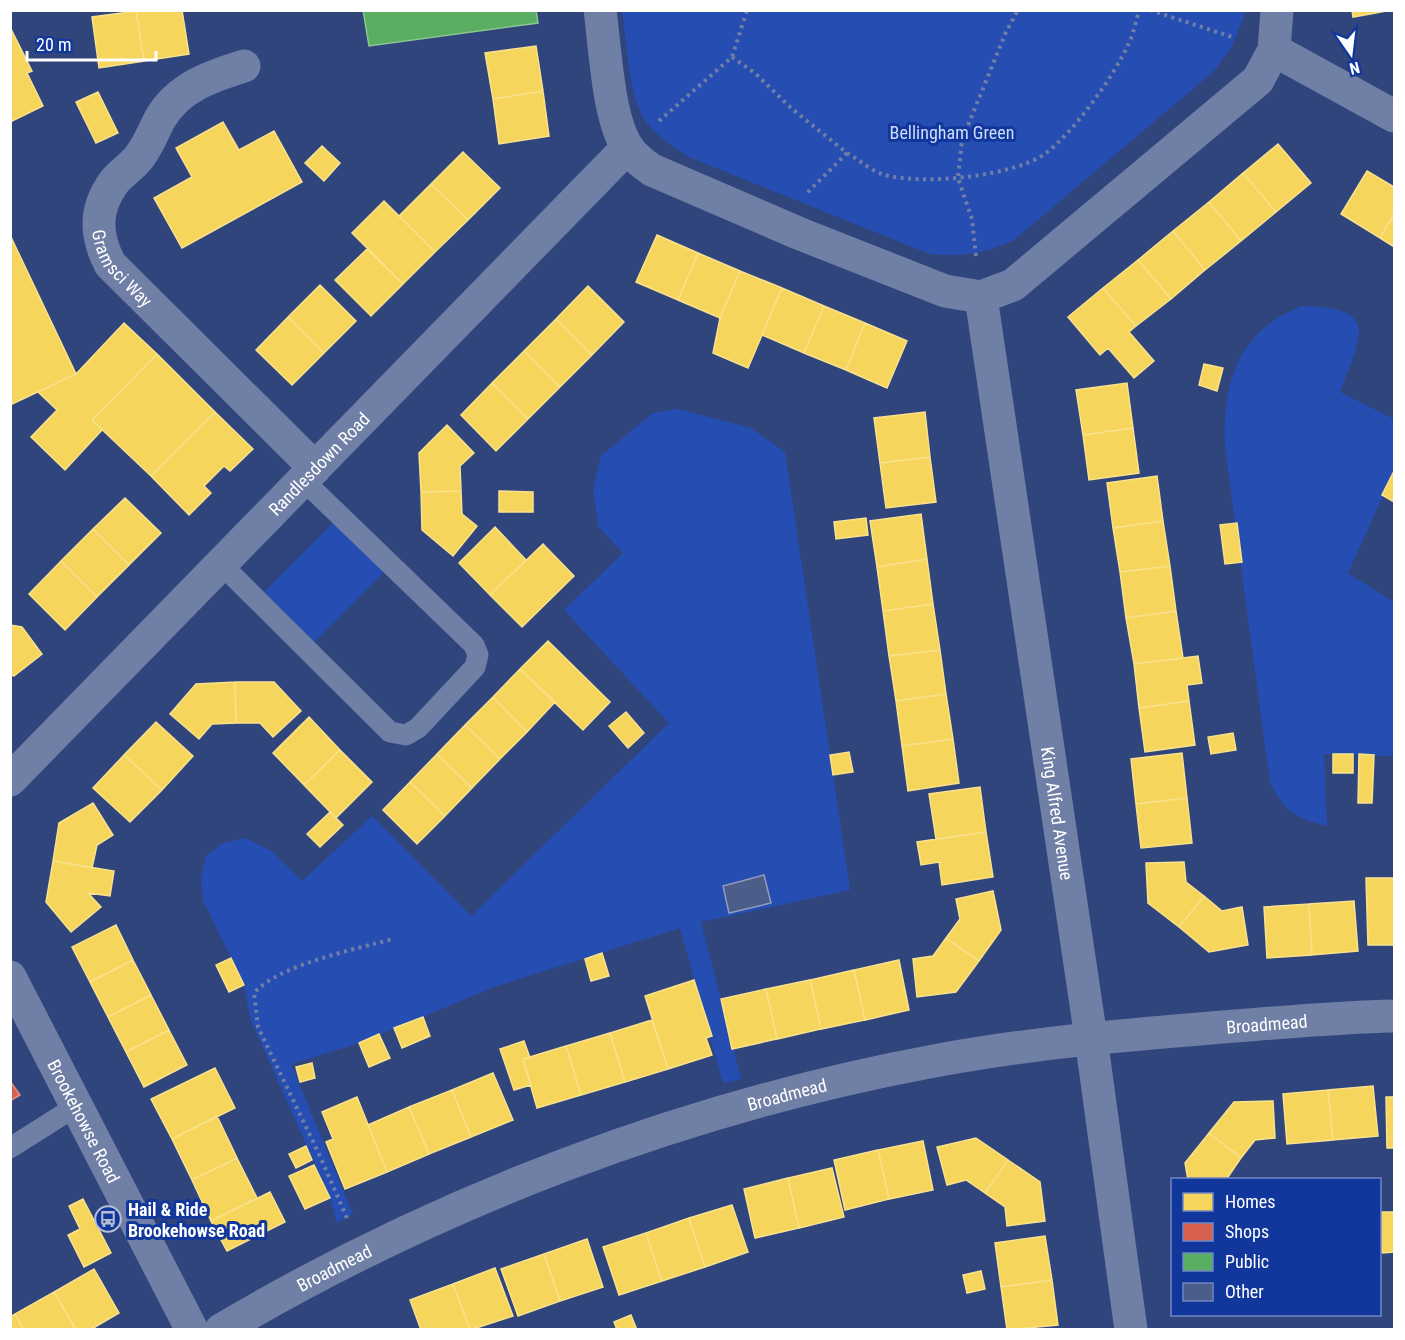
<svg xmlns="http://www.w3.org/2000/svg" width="1405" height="1340" viewBox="0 0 1405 1340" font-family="'Roboto Condensed',sans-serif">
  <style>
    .green { fill: #264eb2 }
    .homes { fill: #f6d55c; stroke: #f9e28d; stroke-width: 1.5 }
    .shops { fill: #d6604d; stroke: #e29082; stroke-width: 1.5 }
    .public { fill: #5aae61; stroke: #8cc690; stroke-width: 1.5 }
    .building { fill: #4c5d8a; stroke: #909cbb; stroke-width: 1.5 }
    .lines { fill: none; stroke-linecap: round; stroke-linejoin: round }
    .path { stroke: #707fa6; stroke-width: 4; stroke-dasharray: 3 4.5; stroke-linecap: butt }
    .lane { stroke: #707fa6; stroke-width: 21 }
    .street { stroke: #707fa6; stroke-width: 33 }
    .labels { text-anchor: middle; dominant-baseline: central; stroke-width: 6; stroke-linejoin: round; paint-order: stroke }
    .park-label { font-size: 18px; fill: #cfdcfe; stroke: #11379c }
    .street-label { font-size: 18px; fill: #fff; stroke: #11379c }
    .poi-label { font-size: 18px; font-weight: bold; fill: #fff; stroke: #11379c; text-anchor: start }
  </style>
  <rect width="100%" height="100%" fill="#30457c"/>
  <path class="green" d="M622,11v-1l624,1 -15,37 -17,23 -200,169c-31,14 -50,17 -84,14l-241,-97c-18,-12 -38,-24 -48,-44 -13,-25 -14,-74 -19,-102z
    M1302,306c80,1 58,31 38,86l54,27v52l-46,102 46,29v154l-70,-2 3,72c-31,-8 -43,-14 -57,-44l-45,-335c-3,-63 13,-117 77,-141z
    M678,409l73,19 34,24 65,438 -149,32 40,157 -18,4 -43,-155 -183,58 -138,57 -68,21 62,150 -16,9 -7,-25 -80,-180 -6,-33 -41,-85 -2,-22 5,-22 17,-13 21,-5 28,13 30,30 70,-65 99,100 198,-193 -105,-113 59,-57 -25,-27 -5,-38 8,-32 52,-43z
    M334,522l51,49 -70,71 -51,-50z"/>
  <path class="homes" d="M182,10l7,44 -45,7 -8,-50z
    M1352,10h40l-39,7z
    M136,11l8,50 -45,7 -7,-51z
    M10,27l22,44 -5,2 16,33 -33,16z
    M536,46l7,45 -50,8 -8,-46z
    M543,91l6,45 -50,8 -6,-45z
    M98,92l20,41 -22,10 -20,-41z
    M223,122l16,28 35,-19 28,51 -120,66 -28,-50 38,-21 -16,-29z
    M1278,144l33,39 -35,29 -33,-39z
    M322,146l18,17 -16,18 -19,-18z
    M463,152l37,36 -32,32 -37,-36z
    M1367,171l27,16v27l-14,24 -39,-24z
    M1243,173l33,39 -35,29 -32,-39z
    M431,184l37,36 -33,32 -36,-36z
    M384,201l51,51 -32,32 -51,-51z
    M1209,202l32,39 -36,29 -32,-39z
    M1394,214v33l-14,-9z
    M1173,231l32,39 -34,29 -33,-39z
    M10,235l66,139 -66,31z
    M657,235l41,18 -20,47 -42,-18z
    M367,249l36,35 -32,32 -36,-36z
    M698,253l42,18 -20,47 -42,-18z
    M1138,260l33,39 -35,27 -33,-38z
    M740,271l42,17 -34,80 -35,-15 7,-35z
    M320,285l36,36 -32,32 -36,-36z
    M588,286l36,36 -32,33 -36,-36z
    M782,288l42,18 -20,47 -42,-18z
    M1103,288l33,38 -7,6 25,29 -20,17 -26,-30 -8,7 -32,-38z
    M824,306l41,17 -19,47 -42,-17z
    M288,317l36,36 -32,32 -36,-35z
    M556,319l36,36 -32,32 -36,-36z
    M124,323l33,31 -65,66 10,10 -37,40 -34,-33 26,-27 -19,-18 38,-18z
    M865,323l42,18 -20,47 -41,-18z
    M524,351l36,36 -32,32 -36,-36z
    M157,354l58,58 -64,64 -59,-56z
    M1204,364l19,4 -6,23 -18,-6z
    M492,383l36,36 -32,32 -35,-36z
    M1127,383l6,45 -50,7 -7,-45z
    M215,412l38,37 -23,22 -6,-5 -20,20 7,7 -22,22 -38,-39z
    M925,412l5,45 -50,6 -6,-45z
    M447,425l27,28 -14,13 1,25 -40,1 -2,-39z
    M1133,428l6,45 -50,7 -6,-45z
    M930,457l6,45 -50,6 -6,-45z
    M1394,471v31l-12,-7z
    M1157,476l6,45 -50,7 -6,-45z
    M461,491l1,23 15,12 -24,30 -31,-26 -1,-38z
    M499,491l34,1v20h-34z
    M125,498l36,35 -32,32 -36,-36z
    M921,514l6,45 -50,8 -7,-46z
    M866,518l2,17 -32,4 -2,-17z
    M1163,521l7,45 -50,6 -7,-44z
    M1237,523l5,39 -17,2 -5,-39z
    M495,527l31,33 -36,35 -31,-32z
    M93,529l36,36 -32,32 -36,-36z
    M543,544l31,32 -52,51 -32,-32z
    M927,559l6,45 -50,7 -6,-44z
    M61,561l36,36 -32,33 -36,-36z
    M1170,566l6,45 -50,7 -6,-46z
    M933,604l7,46 -51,6 -6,-45z
    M1176,611l7,47 -49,6 -8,-46z
    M10,625l12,2 20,27 -28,22 -4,-1z
    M548,641l62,61 -27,28 -63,-61z
    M940,650l6,44 -50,7 -7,-45z
    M1198,656l4,27 -15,2 2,16 -50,7 -5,-44z
    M520,669l35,33 -28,30 -34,-35z
    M235,682h39l27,29 -28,26 -13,-14h-24z
    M235,682l1,41 -24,1 -13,15 -29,-25 26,-30z
    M946,694l7,45 -51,7 -6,-45z
    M493,697l34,35 -27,27 -35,-34z
    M1189,701l6,44 -50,7 -6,-44z
    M626,712l18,21 -16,15 -19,-22z
    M309,717l31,33 -36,35 -31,-32z
    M156,722l37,34 -31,34 -38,-35z
    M465,725l35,34 -28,29 -35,-34z
    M1233,733l3,17 -25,4 -3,-17z
    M953,739l6,44 -51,8 -6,-45z
    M340,750l32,32 -36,36 -32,-33z
    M849,752l4,20 -20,3 -3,-20z
    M1182,753l5,45 -51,6 -5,-45z
    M437,754l35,34 -27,28 -35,-34z
    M1333,754h20v19h-20z
    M1359,754l15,1 -2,48h-14z
    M124,755l38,35 -32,32 -37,-34z
    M410,782l35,34 -28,28 -34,-34z
    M980,787l6,45 -50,7 -7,-45z
    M1187,798l5,45 -51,5 -5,-44z
    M93,803l20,32 -16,10 -5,23 -39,-7 6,-38z
    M330,812l13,13 -23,22 -13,-13z
    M986,832l7,45 -51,8 -3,-23 -18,3 -4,-23z
    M53,861l61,10 -4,25 -22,-3 13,14 -30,25 -25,-30z
    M1184,862l2,20 18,14 -25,31 -31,-24 -2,-40z
    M1366,878h28v67h-26z
    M993,891l8,39 -22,31 -33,-23 14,-19 -4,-20z
    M1204,896l18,15 20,-4 6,38 -39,7 -30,-25z
    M1354,901l4,50 -46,4 -3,-51z
    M1309,904l3,51 -45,3 -3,-51z
    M116,925l17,35 -43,22 -18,-35z
    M946,938l33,23 -23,31 -39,5 -4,-38 20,-3z
    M602,953l7,23 -18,5 -6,-22z
    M231,958l13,27 -15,7 -13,-27z
    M133,960l18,35 -43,22 -18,-35z
    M899,960l10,50 -44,10 -11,-50z
    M854,970l11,50 -44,9 -11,-49z
    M694,980l18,56 -6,2 6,17 -44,14 -23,-73z
    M810,980l11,49 -44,10 -11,-50z
    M766,989l11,50 -45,10 -11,-50z
    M151,995l18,35 -43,22 -18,-35z
    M423,1017l7,19 -28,12 -8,-20z
    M652,1020l16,49 -43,13 -15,-49z
    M169,1030l18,35 -43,22 -18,-35z
    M610,1033l15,49 -44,13 -15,-49z
    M379,1034l11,24 -21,9 -10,-24z
    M524,1041l6,17 -7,1 8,26 -17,5 -14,-41z
    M566,1046l15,49 -44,13 -14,-49z
    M312,1063l3,15 -15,4 -4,-15z
    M215,1068l20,40 -63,31 -21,-40z
    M493,1073l20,47 -42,17 -19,-47z
    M1373,1086l5,50 -45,4 -5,-50z
    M452,1090l19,47 -42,17 -20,-47z
    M1328,1090l5,50 -46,4 -4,-50z
    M357,1097l30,75 -42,17 -19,-47 7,-3 -11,-27z
    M1386,1097h8v51h-7z
    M1273,1101l2,37 -20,2 -14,18 -32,-25 25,-31z
    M409,1107l20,47 -42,18 -19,-47z
    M217,1116l20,42 -45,22 -20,-41z
    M1209,1133l32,25 -15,22h-38l-3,-17z
    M976,1138l32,22 -23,33 -19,-13 -19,5 -10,-38z
    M923,1141l10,49 -44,9 -11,-49z
    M306,1146l6,14 -16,8 -7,-14z
    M878,1150l11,49 -44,11 -11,-50z
    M237,1158l20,40 -46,23 -19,-41z
    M1008,1160l32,22 5,39 -38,5 -2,-19 -20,-14z
    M314,1165l16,33 -25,11 -16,-33z
    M832,1168l12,49 -45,11 -11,-50z
    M788,1178l11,50 -44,10 -11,-49z
    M270,1192l15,30 -58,29 -16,-30z
    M83,1199l28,54 -27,14 -16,-32 12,-6 -11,-23z
    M732,1205l16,47 -43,15 -16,-49z
    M1380,1212h14v40l-12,1z
    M689,1218l16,49 -43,14 -16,-48z
    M646,1233l16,48 -43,14 -16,-48z
    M1045,1236l7,44 -51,7 -6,-44z
    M587,1239l16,48 -43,14 -16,-47z
    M544,1254l16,47 -42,15 -17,-47z
    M495,1268l18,48 -43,14 -17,-46z
    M94,1269l25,44 -29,17h-14l-22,-38z
    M981,1271l4,18 -18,4 -4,-18z
    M1052,1280l6,45 -51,5 -6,-43z
    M453,1284l17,46h-49l-11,-30z
    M54,1292l22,38h-52l-9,-16z
    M15,1314l9,16h-14v-13z
    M631,1315l6,15h-20l-3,-8z"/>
  <path class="shops" d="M10,1081l10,14 -10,6z"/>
  <path class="public" d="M363,10h173l2,13 -169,23z"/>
  <path class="building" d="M764,875l7,28 -42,10 -6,-27z"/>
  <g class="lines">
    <path class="path" d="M1150,10l85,28
      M732,57l23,16 36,35 56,45 -42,42
      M659,121l73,-64 15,-47
      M847,153c11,6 23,17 35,21 37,12 132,3 164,-21 27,-20 68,-77 82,-108 5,-10 8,-23 11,-35
      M976,256l-4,-37 -14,-41 4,-38 44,-108 12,-22
      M347,1218l-28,-64 -61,-127 -4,-34c24,-28 102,-44 139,-54"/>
    <path class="lane" d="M221,564l169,168 16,3 12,-7 57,-61 3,-12 -4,-10 -171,-165
      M10,1148l68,-43"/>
    <g class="street">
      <path d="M600,10c5,36 8,110 28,138 7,10 15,16 24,22l146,63 147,58 36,6 32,-12 245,-205 16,-30 3,-40"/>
      <path d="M1274,50l120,66"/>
      <path id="s1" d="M244,66c-32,10 -66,21 -84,53 -7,13 -11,25 -20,37 -7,10 -18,16 -26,26 -20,27 -19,53 -4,82l205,204"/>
      <path id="s2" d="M981,297l110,741 40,292"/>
      <path id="s3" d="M10,780l617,-632"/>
      <path id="s4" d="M10,977l182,353"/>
      <path id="s5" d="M221,1330c217,-129 465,-223 713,-269 95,-18 192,-26 288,-34 57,-4 115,-10 172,-11"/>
    </g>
  </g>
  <defs>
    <g id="bus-ring" transform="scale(1.35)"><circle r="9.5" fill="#11379c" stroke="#b7bed1" stroke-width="1.5"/><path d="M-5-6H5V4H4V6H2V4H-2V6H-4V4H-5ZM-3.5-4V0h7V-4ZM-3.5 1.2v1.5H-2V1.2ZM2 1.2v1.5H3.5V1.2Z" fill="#b7bed1"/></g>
  </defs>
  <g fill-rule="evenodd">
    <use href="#bus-ring" x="108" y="1219"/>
  </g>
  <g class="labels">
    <g class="park-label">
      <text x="952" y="132">Bellingham Green</text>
    </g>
    <g class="street-label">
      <text stroke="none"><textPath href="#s1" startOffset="278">Gramsci Way</textPath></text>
      <text stroke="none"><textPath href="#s3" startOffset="442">Randlesdown Road</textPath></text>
      <text stroke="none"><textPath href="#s2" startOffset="522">King Alfred Avenue</textPath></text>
      <text stroke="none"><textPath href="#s5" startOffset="1101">Broadmead</textPath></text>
      <text stroke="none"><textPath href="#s5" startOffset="615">Broadmead</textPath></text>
      <text stroke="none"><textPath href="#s4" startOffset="162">Brookehowse Road</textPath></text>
      <text stroke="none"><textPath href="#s5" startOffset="129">Broadmead</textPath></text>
    </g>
    <g class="poi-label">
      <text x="128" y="1209">Hail &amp; Ride<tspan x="128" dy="21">Brookehowse Road</tspan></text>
    </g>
  </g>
  <rect width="1405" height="1340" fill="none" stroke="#ffffff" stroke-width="24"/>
  <rect x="1171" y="1178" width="210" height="138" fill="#11379c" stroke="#7087c4" stroke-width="1.5"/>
  <rect x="1183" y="1193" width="30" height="18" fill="#f6d55c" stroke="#7087c4" stroke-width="1.5"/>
  <text x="1225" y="1208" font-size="18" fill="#ffffff">Homes</text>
  <rect x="1183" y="1223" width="30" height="18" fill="#d6604d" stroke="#7087c4" stroke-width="1.5"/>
  <text x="1225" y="1238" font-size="18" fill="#ffffff">Shops</text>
  <rect x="1183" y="1253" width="30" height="18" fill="#5aae61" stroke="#7087c4" stroke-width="1.5"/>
  <text x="1225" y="1268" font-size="18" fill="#ffffff">Public</text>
  <rect x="1183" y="1283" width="30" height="18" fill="#4c5d8a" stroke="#7087c4" stroke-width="1.5"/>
  <text x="1225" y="1298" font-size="18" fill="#ffffff">Other</text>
  <g transform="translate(1351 54) rotate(166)" stroke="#11379c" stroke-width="4.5" paint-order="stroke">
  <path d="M0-4.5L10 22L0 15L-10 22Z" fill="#ffffff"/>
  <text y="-9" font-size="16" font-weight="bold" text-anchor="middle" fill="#ffffff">N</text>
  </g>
  <path d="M27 51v9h129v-9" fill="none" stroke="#ffffff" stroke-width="3"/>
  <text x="36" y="51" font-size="18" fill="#ffffff" stroke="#11379c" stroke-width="4.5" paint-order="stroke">20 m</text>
</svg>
